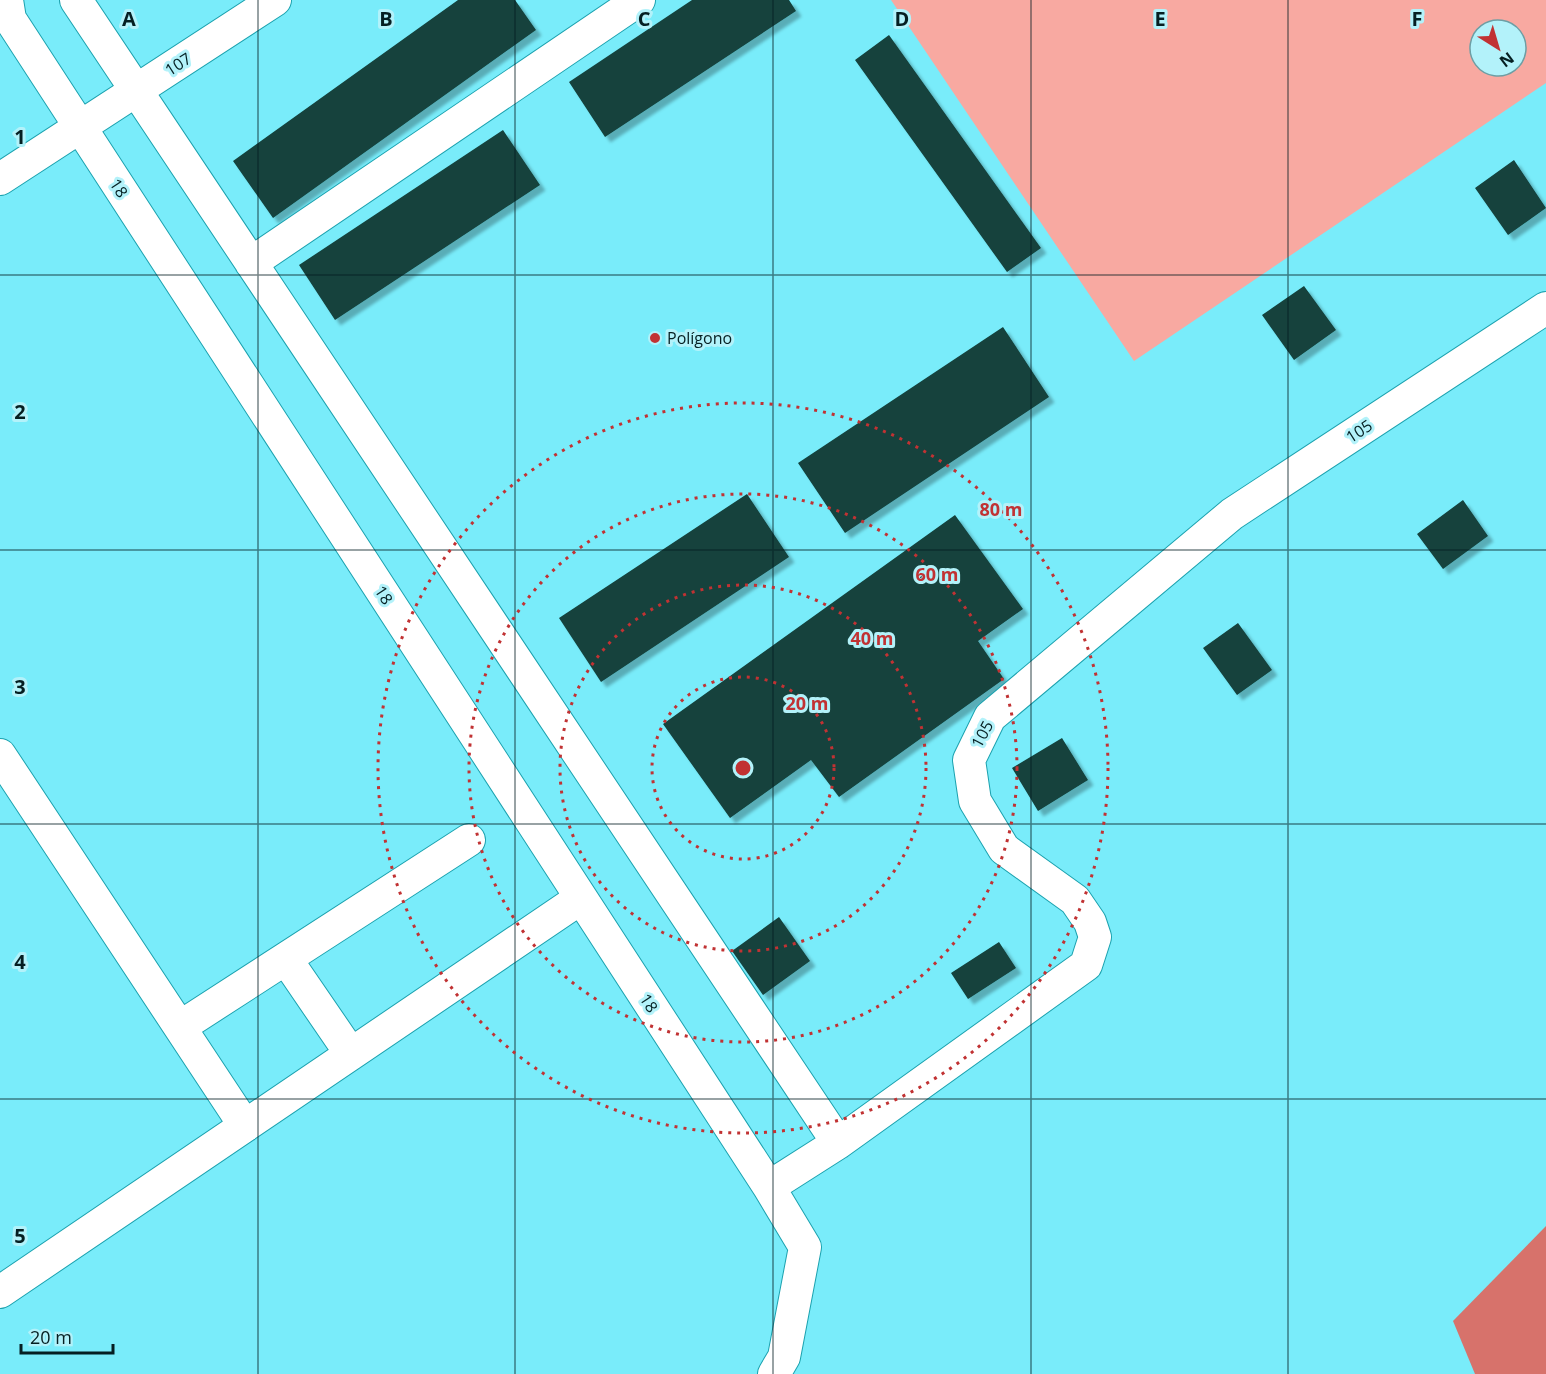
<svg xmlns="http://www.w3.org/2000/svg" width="1546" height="1374" viewBox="0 0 1546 1374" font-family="'Open Sans',sans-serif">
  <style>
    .green { fill: #f8a9a1; fill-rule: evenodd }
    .forest { fill: #d7726b }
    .building { fill: #13423d; filter: url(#shadow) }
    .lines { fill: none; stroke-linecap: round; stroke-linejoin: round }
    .minor-casing { stroke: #1ca2af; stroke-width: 34 }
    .minor { stroke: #fff; stroke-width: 32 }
    .grid { fill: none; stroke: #051f22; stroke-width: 1.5; stroke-opacity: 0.55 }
    .ring { fill: none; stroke: #c13233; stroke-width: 3; stroke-dasharray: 3 6 }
    .poi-dot { fill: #c13233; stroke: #b3f2fa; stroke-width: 2 }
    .labels { text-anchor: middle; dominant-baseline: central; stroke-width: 6; stroke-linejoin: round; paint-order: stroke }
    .street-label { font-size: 16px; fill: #051f22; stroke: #b3f2fa }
    .poi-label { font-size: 16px; fill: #051f22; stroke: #b3f2fa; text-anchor: start }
    .grid-label { font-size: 20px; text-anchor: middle; font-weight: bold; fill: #051f22; stroke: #b3f2fa; stroke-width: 6; stroke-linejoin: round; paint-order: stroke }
    .centre { fill: #c13233; stroke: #b3f2fa; stroke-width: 3 }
    .ring-label { font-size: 18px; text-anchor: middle; font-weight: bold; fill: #c13233; stroke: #b3f2fa; stroke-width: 6; stroke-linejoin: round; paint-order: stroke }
  </style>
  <defs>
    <filter id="shadow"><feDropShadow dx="5.5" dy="5.5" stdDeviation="1.5" flood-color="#0004"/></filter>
  </defs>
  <rect width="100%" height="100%" fill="#79ecfa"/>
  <path class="green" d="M891,0h655v83l-412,278zM1480,30h36v36h-36z"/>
  <path class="forest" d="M1546,1226v148h-71l-22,-53z"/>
  <path class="building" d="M458,0h57l21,30 -263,188 -40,-57z
    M692,0h97l7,11 -191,126 -36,-55z
    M889,35l152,213 -34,24 -152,-212z
    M503,130l37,55 -205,135 -36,-55z
    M1514,160l32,48 -38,27 -33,-47z
    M1304,286l32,44 -42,30 -32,-45z
    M1003,327l46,70 -204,136 -47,-70z
    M747,494l42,63 -188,125 -42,-64z
    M1463,500l25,36 -45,33 -26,-35z
    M955,515l68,94 -45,32 26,38 -165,118 -28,-37 -81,58 -67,-94z
    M1238,623l34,47 -35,25 -34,-47z
    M1062,738l26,42 -50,31 -26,-43z
    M779,917l31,44 -47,34 -31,-44z
    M999,942l17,26 -48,31 -17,-26z"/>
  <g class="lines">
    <g class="minor-casing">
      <path id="minor" d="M7,0l3,19 759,1168 36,60 -21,110 -10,17
        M76,0l762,1143
        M0,179l275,-179
        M251,263l388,-263
        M0,755l245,371
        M286,959l65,95
        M180,1027l289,-187
        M769,1187l69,-44 248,-178 9,-28 -5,-15 -15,-22 -71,-51 -29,-48 -6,-41 21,-43 242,-203 314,-206
        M0,1292l581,-394"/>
    </g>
    <use href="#minor" class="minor"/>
  </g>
  <path class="grid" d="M258,0v1374M515,0v1374M773,0v1374M1031,0v1374M1288,0v1374M0,275h1546M0,550h1546M0,824h1546M0,1099h1546"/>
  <g class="ring">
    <circle cx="743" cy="768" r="91"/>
    <circle cx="743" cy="768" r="183"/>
    <circle cx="743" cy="768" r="274"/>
    <circle cx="743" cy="768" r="365"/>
  </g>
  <circle class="poi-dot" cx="655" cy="338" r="6"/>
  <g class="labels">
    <g class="street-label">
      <text transform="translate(178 64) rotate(-33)">107</text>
      <text transform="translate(119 188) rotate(57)">18</text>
      <text transform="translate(1359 431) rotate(-33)">105</text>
      <text transform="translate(384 595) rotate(57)">18</text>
      <text transform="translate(982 734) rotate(-62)">105</text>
      <text transform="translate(649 1003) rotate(57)">18</text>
    </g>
    <g class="poi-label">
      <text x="667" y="338">Polígono</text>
    </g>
  </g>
  <g class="grid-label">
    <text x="129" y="26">A</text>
    <text x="386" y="26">B</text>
    <text x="644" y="26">C</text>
    <text x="902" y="26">D</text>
    <text x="1160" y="26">E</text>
    <text x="1417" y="26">F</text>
    <text x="20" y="144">1</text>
    <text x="20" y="419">2</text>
    <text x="20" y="694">3</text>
    <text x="20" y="969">4</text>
    <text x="20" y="1243">5</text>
  </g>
  <circle cx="743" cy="768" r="9" class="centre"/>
  <g class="ring-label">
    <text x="1001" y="516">80 m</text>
    <text x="937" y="581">60 m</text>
    <text x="872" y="645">40 m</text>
    <text x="807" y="710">20 m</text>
  </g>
  <g transform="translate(1498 48) rotate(143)"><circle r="28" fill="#b3f2fa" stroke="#6d9ea4" stroke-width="1.5"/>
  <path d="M0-4.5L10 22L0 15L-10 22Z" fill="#c13233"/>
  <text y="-9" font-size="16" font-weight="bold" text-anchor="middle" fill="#051f22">N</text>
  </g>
  <path d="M21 1344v9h92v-9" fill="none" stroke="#051f22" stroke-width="3"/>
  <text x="30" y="1344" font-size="18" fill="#051f22" stroke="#b3f2fa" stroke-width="4.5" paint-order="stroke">20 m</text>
</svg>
